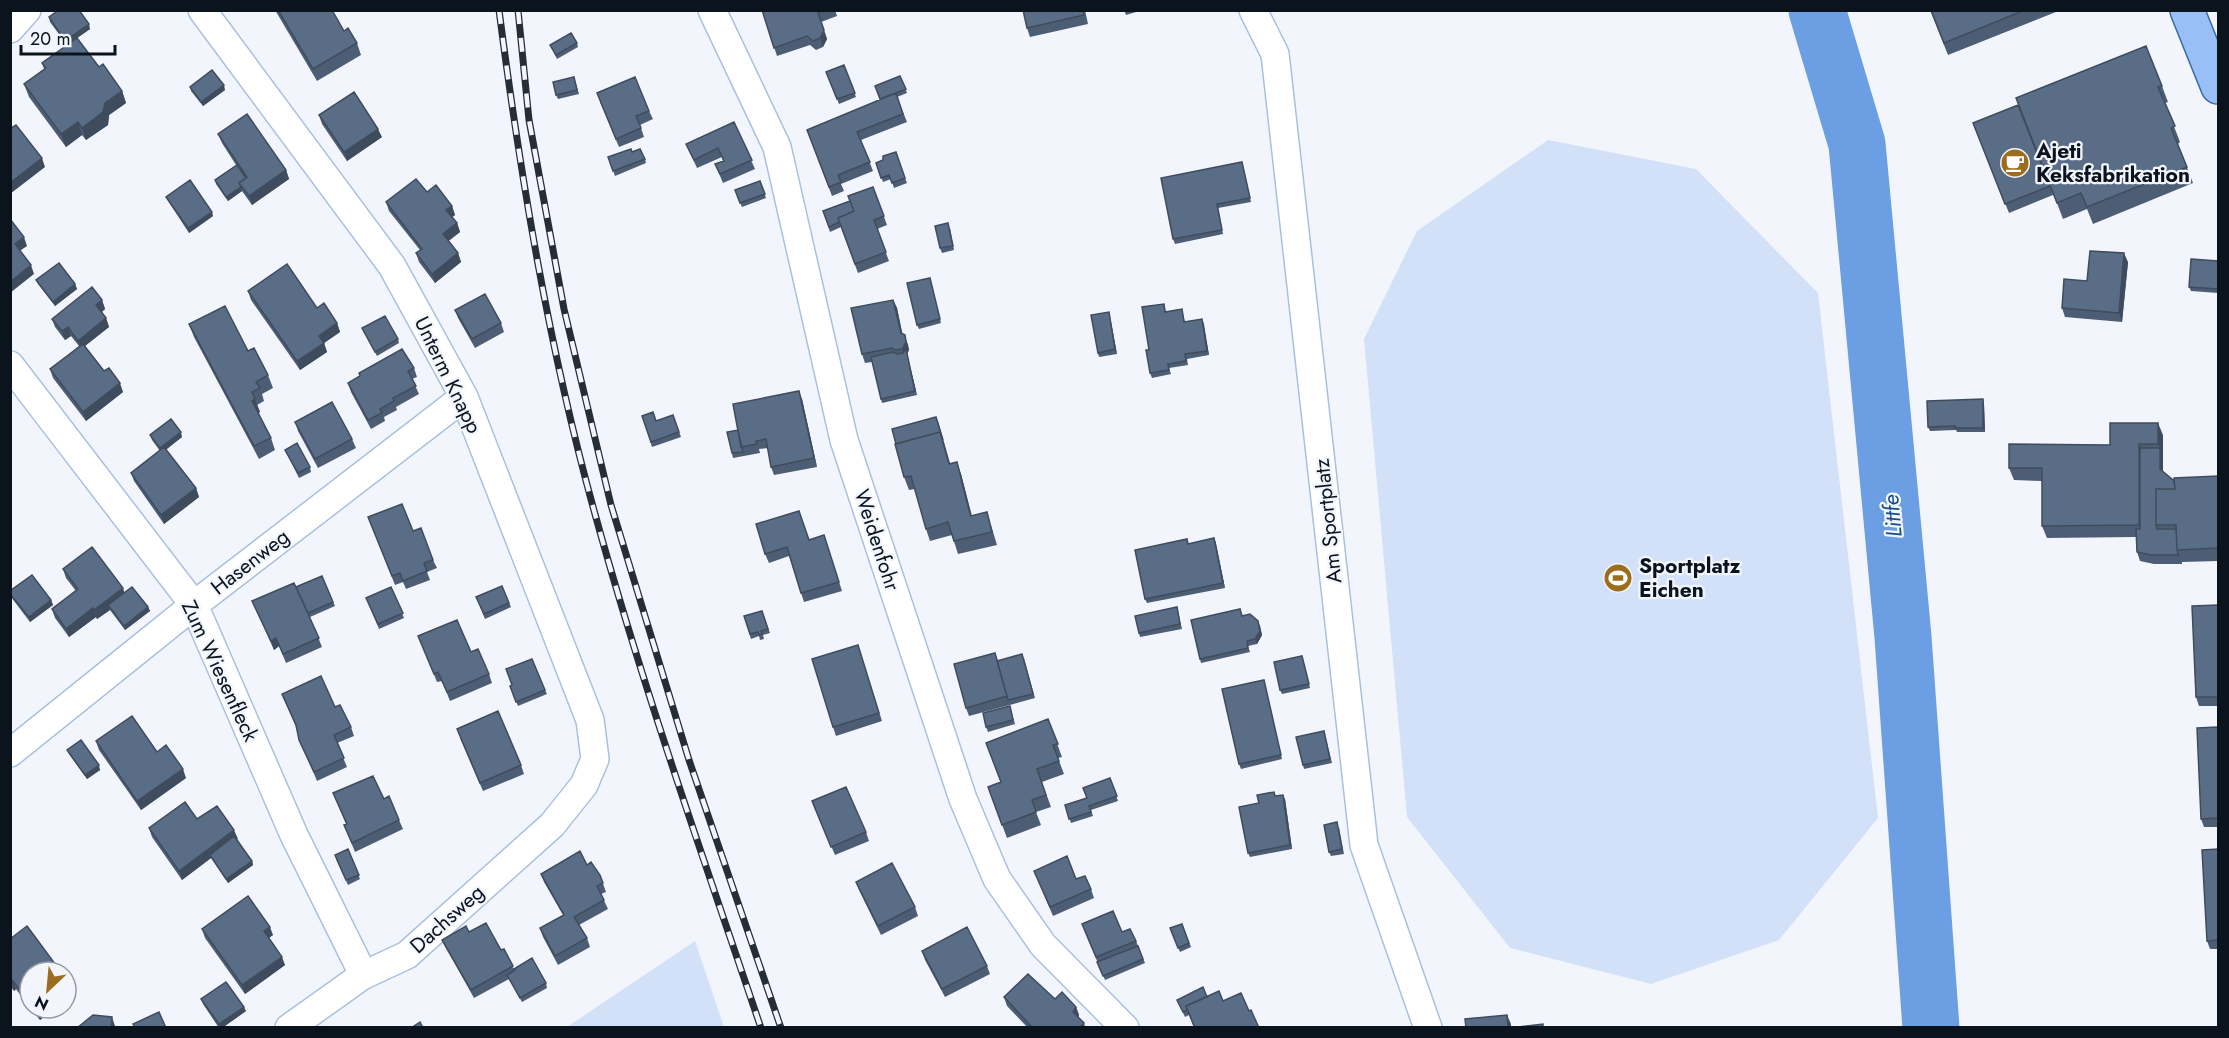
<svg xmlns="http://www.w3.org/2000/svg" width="2229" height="1038" viewBox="0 0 2229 1038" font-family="Jost,sans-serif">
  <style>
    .green { fill: #d2e1f7 }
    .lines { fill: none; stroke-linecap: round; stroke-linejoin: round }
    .river { stroke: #6c9ee3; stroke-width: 57 }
    .street-casing { stroke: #aac0dd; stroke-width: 30 }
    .primary-casing { stroke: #3a68a6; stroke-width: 36 }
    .street { stroke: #fff; stroke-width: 27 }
    .primary { stroke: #98c0f6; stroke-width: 33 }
    .rail-casing { stroke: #262d37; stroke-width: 7 }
    .rail { stroke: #f2f6fc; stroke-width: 4.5; stroke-dasharray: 14; stroke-linecap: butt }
    .wall { fill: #4d5e74 }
    .shaded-wall { fill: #3f4c5e }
    .building { fill: #5a6d87; stroke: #3f4c5e; stroke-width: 1.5 }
    .labels { text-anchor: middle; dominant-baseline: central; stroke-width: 4.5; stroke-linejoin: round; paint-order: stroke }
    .poi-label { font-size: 21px; font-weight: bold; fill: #0b131d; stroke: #f2f6fc; text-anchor: start }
    .street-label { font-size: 21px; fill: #0b131d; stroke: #f2f6fc }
    .water-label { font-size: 22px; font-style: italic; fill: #174987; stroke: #f2f6fc }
  </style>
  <rect width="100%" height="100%" fill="#f2f6fc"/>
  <path class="green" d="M1548,140l148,29 122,124 60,525 -99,122 -128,44 -141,-36 -103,-131 -43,-478 53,-108z
    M695,941l29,86h-157z"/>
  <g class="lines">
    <path class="river" d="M1817,10l40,134 46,493 28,391"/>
    <g class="street-casing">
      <path id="street" d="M202,10l190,256 72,131 126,323 5,39 -11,26 -32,40 -145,130 -45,21 -73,52
        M712,10l65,137 67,293 119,359 34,80 46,66 82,83
        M1253,10l22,44 89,791 64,183
        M10,29l17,-19
        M10,365l184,240 100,230 64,129 4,12
        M10,753l184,-148 270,-208"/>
    </g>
    <g class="primary-casing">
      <path id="primary" d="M2187,10l31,77"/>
    </g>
    <use href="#street" class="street"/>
    <use href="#primary" class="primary"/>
    <g class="rail-casing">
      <path id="rail" d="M499,10c22,170 50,339 96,504 48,174 108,343 166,514
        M518,10l11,110 35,189 47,196 78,255 92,268"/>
    </g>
    <use href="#rail" class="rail"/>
  </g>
  <path class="wall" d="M275,10h57l12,21 13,12 4,12 -44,26z
    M762,10h73l2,6 -16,6 6,17 -4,8 -7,3 -6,-5 -33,11z
    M1023,10h62l3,14 -58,13 -3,-9z
    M1124,10h19l-17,5z
    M1930,10h131l-113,45z
    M49,17l41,12 -23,16 -17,-23z
    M577,43l1,4 -21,12 -7,-14z
    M42,63l57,4 23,24 4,12 -17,12 -1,10 -22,15 -4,-5 -16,12 -37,-50 -5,-13 20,-15z
    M844,65l12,32 -17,7 -13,-32z
    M900,76l7,17 -10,4 10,25 -46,18 12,31 -32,13 3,7 -12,5 -25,-66 73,-30z
    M574,77l5,17 -21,5 -2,-4z
    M2162,86l6,16 -3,1 15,39 -2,2 15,39 -100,41 -6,-15 -24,10 -11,-29 1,5 -44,18 -36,-90z
    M190,87l35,3 -22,16 -12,-15z
    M600,102l49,9 4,8 -13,6 4,12 -25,10z
    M319,115l63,22 -35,24 -25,-37z
    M734,122l21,47 -32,14 -8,-19 8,-3 -1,-4 -25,11 -11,-24z
    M218,134l68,36 3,9 -37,26 -10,-14 -14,10 -12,-17 -1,-4 21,-15 -14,-22z
    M632,152l13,7 1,4 -31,13 -7,-19z
    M883,160l22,18 2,5 -13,5 -3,-9 -8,3 -7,-19z
    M1242,162l9,40 -33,6 5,26 -48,10 -2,-5z
    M760,181l6,17 -24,9 -7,-17z
    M873,187l14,38 -10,4 12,32 -31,12 -17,-46 -11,5 -7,-21 27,-10z
    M427,192l25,14 3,9 -3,2 5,6 3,9 -12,9 10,12 3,9 -26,21 -16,-21 -3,-9 4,-3 -31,-39 -3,-9z
    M166,197l47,19 -24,17 -21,-32z
    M950,228l4,22 -12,3 -2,-5z
    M2218,261v32l-27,-2 -2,-4z
    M2128,262l-6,60 -57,-5 -3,-9 25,-27z
    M36,280l39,4 2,5 -22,17 -17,-22z
    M931,282l10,41 -22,6 -2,-4z
    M248,291l69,17 20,15 3,9 -16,11 3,9 -27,18 -49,-70z
    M102,300l3,9 -3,3 4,6 3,9 -24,19 19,25 19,21 -37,29 -33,-43 -3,-9 29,-23 -8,-10 -6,4 -10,-13 -3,-8z
    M893,300l4,8 5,25 6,11 1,6 -2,4 10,41 -35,8 -10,-41 -7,1 -3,-9z
    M1164,304l2,8 16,-3 3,13 17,-3 7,36 -22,4 1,6 -19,3 2,6 -19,4 -2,-5 -1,-23z
    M455,310l46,13 3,9 -29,16 -17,-30z
    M1110,317l7,37 -18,3 -1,-4z
    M189,324l59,27 20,24 5,13 -11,6 2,7 -7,4 3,7 -2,1 13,25 4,12 -16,9 -65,-122z
    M362,328l36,11 1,4 -22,13z
    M414,368l3,9 -5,2 7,15 -23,13 1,3 -13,7 1,4 -14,8 -20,-37 -3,-9z
    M802,399l15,68 -43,8 -3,-8 -3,-19 -9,1 1,4 -27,5 -1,-5 6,-23z
    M1983,399l1,5 1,28h-28l-1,-2 -26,1 -2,-4z
    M673,415l8,22 -29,10 -10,-31 14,5z
    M938,421l12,42 11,11 11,42 19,9 6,20 -39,9 -6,-19 -22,6 -4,-12 -11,-40 -6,1 -5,-13 -8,-33z
    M295,422l57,17 4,9 -38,20 -20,-37z
    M150,435l32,2 -16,12 30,39 3,9 -35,27 -30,-43 -3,-8 29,-22 -8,-11z
    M2163,435v37l11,9 44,-5v85l-36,1v2h-28l-14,-3 -3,-9 -1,-15 -89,1 -5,-12v-45l-28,-1 -5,-12 101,-23z
    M285,450l25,17 1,5 -12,6z
    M799,511l10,29 18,4 15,47 -38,11 -15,-46 -20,7 -4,-9z
    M368,517l45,14 20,29 4,8 -10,4 3,8 -24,9 -3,-7 -8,3z
    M1214,538l11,50 -78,15 -2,-4 44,-55z
    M63,569l62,24 23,14 2,4 -25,19 -15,-20 -13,9 -1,-2 -27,20 -14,-19 -3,-9 24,-18 -10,-13z
    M322,576l13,30 -25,11 12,30 -36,16 -7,-17 -5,4 -22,-49 44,-14z
    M502,586l9,21 -26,12 -9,-22z
    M391,587l13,31 -25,11 -13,-31z
    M10,591l41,9 2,5 -23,17 -19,-25z
    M2218,605v101h-19l-3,-9z
    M1177,607l5,22 -42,8 -1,-4z
    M762,611l8,22 -7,2 1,4 -4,1 -1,-4 -8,3 -7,-23z
    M1242,616l18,9 2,10 -5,9 -9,2 2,6 -49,11 -1,-4z
    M418,636l53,16 18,22 3,9 -42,18 -8,-20 -5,1z
    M858,645l24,76 -46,15 -3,-9z
    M995,653l3,8 26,-3 11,40 -66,18 -3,-8z
    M1302,656l8,32 -28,6 -2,-4z
    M1264,680l18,79 -41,10 -2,-5z
    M512,685l33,5 2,4 -29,12 -8,-20z
    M282,694l53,13 16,20 3,9 -17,7 10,24 -30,14 -14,-33 -6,-19z
    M1010,706l5,18 -27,8 -2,-5z
    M1048,719l14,38 -4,1 6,16 -22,8 9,25 -15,5 5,13 -34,13 -19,-51 13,-5z
    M2218,727v100h-14l-3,-8z
    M1324,731l8,32 -28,6 -1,-4z
    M460,738l61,27 3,9 -41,17z
    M96,741l61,11 29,26 -45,32 -42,-60z
    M67,750l33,20 -13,9 -18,-25z
    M1110,778l8,23 -27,9 2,6 -22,7 -6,-18 22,-7z
    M333,793l51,6 15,21 4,9 -48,23 -11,-27 2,-1z
    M1275,796l10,3 7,50 -42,8 -2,-4 11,-50z
    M812,801l54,31 3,9 -34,14z
    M197,819l41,20h-1l15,22 1,4 -25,18 -17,-25 -29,22 -30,-43 -3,-9z
    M1339,827l5,27 -13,2 -2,-4z
    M348,849l12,30 -12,6 -12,-26z
    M2218,849v100h-8l-3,-8z
    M587,865l13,10 6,17 -5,2 7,15 -29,16 8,13 3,9 -32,18 -15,-28 -3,-9 23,-13 -19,-33 -3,-8z
    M1034,871l57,18 3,9 -41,18z
    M856,882l59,25 3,9 -37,19 -22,-45z
    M1182,924l9,23 -11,5 -10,-24z
    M202,929l71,6 -4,3 16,27 -40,29 -40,-56z
    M469,932l32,18 13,19 32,14 1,5 -25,14 -13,-23 -35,19 -28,-50 -4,-8z
    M1085,932l51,9 9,22 -40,17z
    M10,939l20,33v36l-14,-19 -2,2 -4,-5z
    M922,951l65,15 3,8 -45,23 -20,-37z
    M1004,997l51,2 21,8 3,8 -1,2 6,6 1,5h-57l-21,-22z
    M1207,997l42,14 10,17h-65l-5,-13 -4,2 -8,-17z
    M201,999l45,12 -24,17h-3l-16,-24z
    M30,1008h25l-15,12z"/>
  <path class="shaded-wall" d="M89,24l1,5 -23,16 -2,-4z
    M824,30l3,9 -4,8 -3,-9z
    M224,85l1,5 -22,16 -2,-4z
    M122,91l4,12 -17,12 -1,10 -22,15 -4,-12 23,-25z
    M78,122l4,13 -16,12 -5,-13z
    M378,129l4,8 -35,24 -3,-9z
    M42,158l3,9 -35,27v-11z
    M286,170l3,9 -37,26 -3,-9z
    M241,187l1,4 -14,10 -2,-4z
    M452,206l3,9 -5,4 -4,-9z
    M212,212l1,4 -24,17 -1,-5z
    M457,223l3,9 -14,11 -3,-9z
    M24,237l3,9 -9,6 -3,-8z
    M458,253l3,9 -26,21 -3,-9z
    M2124,253l4,9 -6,60 -3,-9z
    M31,265l3,9 -24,19v-11z
    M75,284l2,5 -22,17 -2,-4z
    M102,300l3,9 -5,4 -4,-8z
    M893,300l4,8 7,33 -3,-8z
    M1109,312l1,5 7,37 -2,-5z
    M106,318l3,9 -28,22 -3,-8z
    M1202,319l2,5 5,31 -2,-4z
    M337,323l3,9 -16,11 3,9 -27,18 -3,-9 22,-25z
    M68,327l3,9 -6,4 -3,-9z
    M905,335l4,15 -2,4 10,41 -15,-46z
    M120,383l3,9 -37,29 -3,-9z
    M799,391l3,8 15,68 -3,-9z
    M255,399l5,13 -4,2 -4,-13z
    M1983,399l1,5 1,28 -2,-4z
    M2158,423l5,12v43l-3,-9v-21l-2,-4z
    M181,432l1,5 -20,16 -2,-5z
    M940,432l4,12 9,32 -4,-12z
    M2139,444l5,13v80l-5,-12z
    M957,462l4,12 13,52 -4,-12z
    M196,488l3,9 -35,27 -3,-9z
    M1214,538l2,5 9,45 -2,-5z
    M123,588l3,9 -18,8 2,5 -13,9 -3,-9z
    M51,600l2,5 -23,17 -1,-5z
    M148,607l2,4 -25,19 -1,-4z
    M93,608l3,9 -27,20 -3,-8z
    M1258,621l4,14 -5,9 -2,-5z
    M276,638l3,8 -5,4 -3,-9z
    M99,765l1,5 -13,9 -2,-4z
    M183,769l3,9 -45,32 -4,-9z
    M1283,795l2,4 7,50 -2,-4z
    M234,830l4,9 -26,19 -2,-3 1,3 -29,22 -3,-9z
    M252,861l1,4 -25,18 -2,-4z
    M270,927l3,8 -6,4 -3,-8z
    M282,957l3,8 -40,29 -3,-9z
    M12,980l4,9 -2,2 -3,-9z
    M70,985l4,8 -8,6v-11z
    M244,1007l2,4 -24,17h-2l-1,-4z
    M1076,1007l3,8 -2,6 -4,-9z
    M41,1008h14l-15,12 -3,-8z
    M1507,1015l4,9v4h-3z
    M112,1017l3,9v2h-4z
    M1084,1023l1,5h-6z"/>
  <path class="building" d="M59,10h20l10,14 -24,17 -16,-24z
    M278,10h54l12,21 4,-3 9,15 -44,26z
    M762,10h63l-7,3 6,17 -4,8 -7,3 -6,-5 -33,12z
    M1023,10h60l1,5 -57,13z
    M1931,10h94l-81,33z
    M571,33l6,10 -21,12 -6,-10z
    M77,38l22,29 4,-3 19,27 -17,12 -2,9 -21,16 -4,-6 -17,12 -37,-50 22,-16 -4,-5z
    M2146,46l16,40 -4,1 17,39 -4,2 16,39 -100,40 -6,-14 -24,10 -41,-105z
    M844,65l11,28 -18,6 -11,-27z
    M212,70l12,15 -23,17 -11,-15z
    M900,76l6,13 -26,10 -5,-13z
    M574,77l3,13 -21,5 -3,-13z
    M635,77l14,34 -13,5 5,12 -25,11 -19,-46z
    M354,92l24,37 -34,23 -25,-37z
    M896,93l7,21 -46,18 13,30 -32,13 3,7 -12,5 -22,-57z
    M2018,105l32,81 -45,18 -32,-81z
    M247,114l39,56 -37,26 -10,-13 8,-6 -29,-43z
    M734,122l18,38 -32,14 -5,-10 9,-3 -6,-13 -24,12 -8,-16z
    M16,125l26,33 -32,25v-54z
    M631,149l1,3 8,-3 5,10 -32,12 -5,-14z
    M896,152l9,26 -13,5 -3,-8 -8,3 -5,-15 7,-3v-4z
    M1242,162l8,36 -33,6 5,26 -49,9 -12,-61z
    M237,165l9,13 -7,5 2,4 -15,10 -11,-17z
    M416,179l11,13 9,-7 16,21 -6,4 11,13 -14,11 15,19 -26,21 -16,-21 6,-4 -36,-47z
    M190,180l22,32 -24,16 -22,-31z
    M760,181l5,13 -25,9 -5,-13z
    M873,187l11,29 -10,4 12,32 -31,12 -17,-46 16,-7 -6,-15z
    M850,201l4,10 -16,7 1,4 -10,5 -6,-16z
    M10,219l14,18 -9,7 16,21 -21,17z
    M948,223l5,23 -13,2 -5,-22z
    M2090,251l34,2 -5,60 -57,-5 2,-29 23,2z
    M2191,259l27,2v28l-29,-2z
    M59,263l16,21 -22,18 -17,-22z
    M287,264l30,44 7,-5 13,20 -18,13 5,7 -27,18 -49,-70z
    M930,278l10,41 -23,6 -10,-42z
    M92,287l10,13 -6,5 10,13 -28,23 -10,-14 -6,4 -10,-12z
    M485,294l16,29 -29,16 -17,-29z
    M893,300l8,33 4,2 1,7 -4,7 -7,1 -3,-2 -30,6 -11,-46z
    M1164,304l1,8 17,-3 2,13 18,-3 5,32 -22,3 1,7 -18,3 1,6 -19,3 -4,-23h3l-7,-43z
    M225,306l23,45 6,-3 14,27 -12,7 4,6 -8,4 3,7 -3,2 19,37 -17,8 -65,-122z
    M1109,312l6,37 -17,4 -7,-38z
    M385,316l13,23 -23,13 -13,-24z
    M83,344l21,27 5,-3 11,15 -37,29 -33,-43z
    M402,349l12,19 -6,3 8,15 -23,12 1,3 -14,8 2,4 -14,7 -20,-37 12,-7 -1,-3z
    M906,349l9,42 -34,8 -10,-42 22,-5 4,2 6,-1z
    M799,391l15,67 -43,9 -5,-28 -10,2 1,3 -16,3 -8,-43z
    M1983,399v29h-28v-2l-27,1 -1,-26z
    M332,402l20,37 -37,20 -20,-37z
    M653,412l3,9 17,-6 6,17 -28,10 -9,-26z
    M936,417l7,23 -3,-8 -44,12 -4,-15z
    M171,419l10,13 -21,16 -10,-13z
    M2110,423h48v21h-19v81l-97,1v-58h-33v-24l101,1z
    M738,430l5,22 -11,1 -5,-21z
    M940,432l9,32 8,-2 13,52 1,2 16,-4 5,20 -38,9 -6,-19 -22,7 -15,-53 -7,1 -9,-33z
    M297,443l13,24 -12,6 -13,-23z
    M164,447l32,41 -35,27 -30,-42z
    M2140,448h20v21l14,12 1,8h-19v36l1,4h19l1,21 1,5h-27l-14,-3 -1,-23h4z
    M2218,476v72l-41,2 -1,-25h-20v-36h19l-1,-11z
    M402,504l11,27 8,-3 12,32 -9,3 3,8 -24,10 -3,-8 -8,3 -24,-59z
    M799,511l10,29 15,-5 15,47 -38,11 -14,-46 -22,7 -9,-30z
    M1214,538l9,45 -78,16 -10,-49 52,-11 1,5z
    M92,547l31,41 -29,22 -1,-2 -27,21 -14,-20 26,-20 -15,-20z
    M32,575l19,25 -22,17 -19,-23v-3z
    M322,576l11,26 -25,11 -12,-26z
    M294,583l25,55 -36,16 -7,-16 -5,3 -19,-40z
    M502,586l7,17 -25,11 -8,-17z
    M132,587l16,20 -24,19 -16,-21z
    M391,587l12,26 -25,11 -12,-26z
    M2218,605v92h-22l-4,-91z
    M1177,607l3,17 -41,9 -4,-17z
    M1240,609l2,7 8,-2 8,7 2,10 -5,8 -8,2 1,7 -48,11 -9,-39z
    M762,611l6,18 -7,2 1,3 -3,1 -1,-3 -8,2 -6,-18z
    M457,620l14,32 7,-3 11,25 -42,18 -9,-20 -4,2 -16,-38z
    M858,645l21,68 -46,14 -21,-68z
    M995,653l12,43 -41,12 -12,-44z
    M1022,654l11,40 -25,6 -11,-39z
    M1302,656l7,28 -29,6 -6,-28z
    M532,659l13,31 -29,12 -6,-16 2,-1 -6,-16z
    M321,676l14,31 5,-2 11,22 -17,8 10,23 -30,14 -15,-32 -3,-15 -14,-31z
    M1264,680l17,75 -42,9 -17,-75z
    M1010,706l3,14 -27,7 -3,-14z
    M498,711l23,54 -41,18 -23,-54z
    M132,716l25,36 9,-7 17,24 -46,32 -41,-60z
    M1048,719l10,25 -5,1 6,16 -22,8 9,26 -14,5 4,12 -34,13 -14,-38 13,-5 -15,-39z
    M2218,727v91l-17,1 -4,-91z
    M1324,731l6,28 -27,6 -7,-28z
    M81,740l18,25 -14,10 -18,-25z
    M373,776l11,23 5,-3 10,24 -47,23 -8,-18 3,-1 -14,-31z
    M1110,778l7,18 -28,10 2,6 -22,7 -4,-14 22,-7 -4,-10z
    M846,787l20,45 -35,15 -19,-46z
    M1274,792l1,4 8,-1 7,50 -42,8 -9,-46 20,-4 -2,-8z
    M185,802l12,17 20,-13 17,24 -55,41 -30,-43z
    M1337,822l5,27 -13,3 -5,-27z
    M234,836l18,25 -26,18 -16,-24z
    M348,849l11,26 -13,5 -11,-25z
    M2218,849v91l-11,1 -5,-91z
    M580,851l7,14 4,-3 9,13 3,8 -6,3 7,14 -30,17 13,21 -32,18 -15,-28 24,-13 -23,-41z
    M1067,856l9,23 9,-3 6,13 -41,18 -16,-36z
    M892,863l23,44 -37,19 -22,-44z
    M248,896l22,31 -6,4 18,26 -40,28 -40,-56z
    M1113,911l9,21 8,-3 6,12 -40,16 -14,-33z
    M486,923l15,27 3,-1 9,17 -42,24 -29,-50 24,-14 3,6z
    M1182,924l7,19 -11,5 -8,-20z
    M27,926l34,46h-31v31l-18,-23 -2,2v-43z
    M967,927l20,39 -45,23 -20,-38z
    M1138,946l5,13 -40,17 -6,-14z
    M532,958l14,25 -26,15 -13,-23 8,-5 -1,-1z
    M1028,974l27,25 7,-7 14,15 -3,5 11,11 -5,5h-50l2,-2 -27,-29z
    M66,979l4,6 -4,3z
    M226,982l18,25 -25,17 -18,-25z
    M1203,987l4,10 -21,9 1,4 -4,2 -6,-12z
    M1219,991l4,10 18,-8 8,18 2,-1 8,18h-64l-9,-22z
    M34,1008h7l-4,4z
    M159,1012l7,16h-31l-2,-4z
    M93,1015l19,2 -1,11h-34z
    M1507,1015l1,13h-42l-1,-9z
    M420,1022l3,6h-12z
    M1543,1024v4h-32z"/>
  <defs>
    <g id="cafe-disc" transform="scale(1.5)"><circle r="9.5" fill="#9b6d1e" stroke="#f2f6fc"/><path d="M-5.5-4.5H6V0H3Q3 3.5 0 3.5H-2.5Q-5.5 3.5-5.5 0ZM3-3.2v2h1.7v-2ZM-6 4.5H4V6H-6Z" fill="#fff"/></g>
    <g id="stadium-disc" transform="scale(1.5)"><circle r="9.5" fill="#9b6d1e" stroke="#f2f6fc"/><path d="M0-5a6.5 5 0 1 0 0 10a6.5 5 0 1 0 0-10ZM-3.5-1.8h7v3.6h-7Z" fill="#fff"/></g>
  </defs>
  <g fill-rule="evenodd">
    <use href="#cafe-disc" x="2015" y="163"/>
    <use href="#stadium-disc" x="1618" y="578"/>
  </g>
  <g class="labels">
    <g class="poi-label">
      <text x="2036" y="151">Ajeti<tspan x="2036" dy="24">Keksfabrikation</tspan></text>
      <text x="1639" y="566">Sportplatz<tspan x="1639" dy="24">Eichen</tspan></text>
    </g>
    <g class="street-label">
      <text transform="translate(448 375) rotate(64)">Unterm Knapp</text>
      <text transform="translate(1328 521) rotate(-96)">Am Sportplatz</text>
      <text transform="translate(877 540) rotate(72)">Weidenfohr</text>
      <text transform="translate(250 562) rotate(-38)">Hasenweg</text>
      <text transform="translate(220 671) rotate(65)">Zum Wiesenfleck</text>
      <text transform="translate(447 919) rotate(-42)">Dachsweg</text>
    </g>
    <g class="water-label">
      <text transform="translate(1892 516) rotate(-95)">Littfe</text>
    </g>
  </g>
  <rect width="2229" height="1038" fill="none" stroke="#0b131d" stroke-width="24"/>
  <g transform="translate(48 990) rotate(206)"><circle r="28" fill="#f2f6fc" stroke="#969ba3" stroke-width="1.5"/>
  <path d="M0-4.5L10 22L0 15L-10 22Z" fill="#9b6d1e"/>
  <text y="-9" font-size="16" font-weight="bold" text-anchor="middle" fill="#0b131d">N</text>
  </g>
  <path d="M21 45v9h94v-9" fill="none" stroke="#0b131d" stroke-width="3"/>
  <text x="30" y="45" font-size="18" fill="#0b131d" stroke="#f2f6fc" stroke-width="4.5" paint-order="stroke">20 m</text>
</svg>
